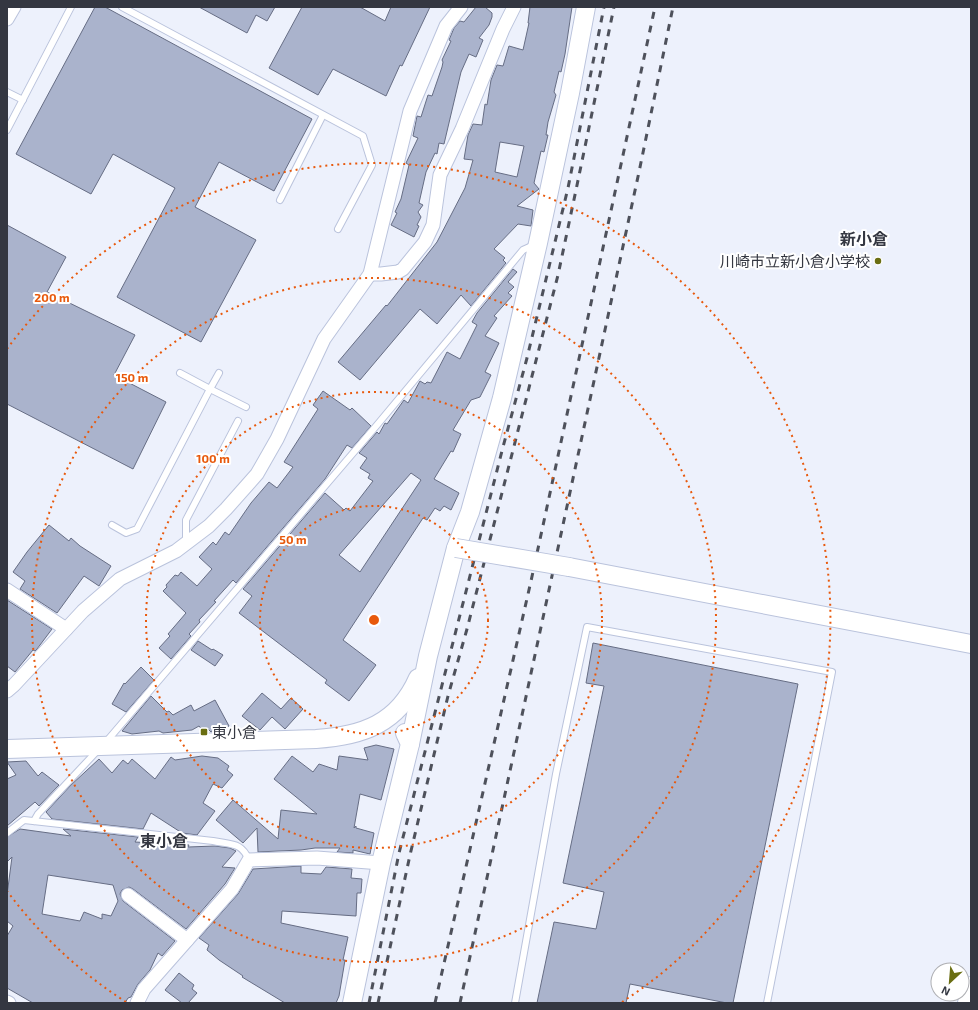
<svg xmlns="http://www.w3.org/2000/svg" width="978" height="1010" font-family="'Exo 2','Noto Sans JP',sans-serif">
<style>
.building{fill:#aab3cc;stroke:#666d84;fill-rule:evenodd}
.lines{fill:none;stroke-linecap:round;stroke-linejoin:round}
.lane-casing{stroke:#bac3dc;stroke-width:8}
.street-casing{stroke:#bac3dc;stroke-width:15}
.secondary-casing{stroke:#bac3dc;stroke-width:20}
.lane{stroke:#fff;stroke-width:6}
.street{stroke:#fff;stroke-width:13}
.secondary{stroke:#fff;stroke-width:18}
.rail{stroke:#4e515b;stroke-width:3;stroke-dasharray:7 7;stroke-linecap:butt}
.secondary-bridge-casing{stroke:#bac3dc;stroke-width:20;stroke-linecap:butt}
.secondary-bridge{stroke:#fff;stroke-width:18}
.ring{fill:none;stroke:#e8590c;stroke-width:2;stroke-dasharray:2 4}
.poi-dot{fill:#6a6e12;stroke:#fff;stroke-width:1.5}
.labels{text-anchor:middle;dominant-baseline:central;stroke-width:4;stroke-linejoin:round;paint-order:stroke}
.poi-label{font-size:15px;fill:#343741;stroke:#fff;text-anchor:end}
.neighbourhood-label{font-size:16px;font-weight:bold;fill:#343741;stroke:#fff}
.centre{fill:#e8590c;stroke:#fff;stroke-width:2}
.ring-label{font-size:12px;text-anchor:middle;font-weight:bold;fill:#e8590c;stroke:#fff;stroke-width:4;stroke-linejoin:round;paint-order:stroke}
</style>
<rect width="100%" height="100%" fill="#edf1fc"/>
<!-- building -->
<g class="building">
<path d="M95 7H105L312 119 274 191 219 162 195 207 256 240 201 342 117 297 175 188 113 154 91 194 16 154Z"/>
<path d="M199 7H275L267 21 256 15 247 33Z"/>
<path d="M302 7H360L385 21 391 7H430L402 66 400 65 386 96 333 69 318 95 269 68Z"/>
<path d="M476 7H485L492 13V17L489 25 479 38 483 40 476 57 469 54 461 72 444 144 439 143 437 154 435 153 426 172 419 203 423 205 418 212 421 217 417 225 419 226 414 237 391 225 397 213 395 212 401 199 409 165 406 163 418 138 413 136 417 116 421 117 428 95 432 96 442 67 443 62 442 60 451 41 449 40 454 28 460 21 464 22Z"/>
<path d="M530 7H572L565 54 561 72 559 71 554 92 556 95 548 122 546 135H548L544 152 541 151 534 183 539 189 517 206 533 210 531 226 518 224 494 249 505 258 503 260 506 263 471 306 461 295 437 324 420 309 360 380 338 362 386 305 387 306 437 242 465 188 473 160 464 159 468 135 473 124 482 125 485 104 487 105 491 80 497 65 503 66 509 46 523 50 529 23H528ZM500 142 524 146 517 177 495 172Z"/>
<path d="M7 225 66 257 47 292 135 335 114 375 166 402 133 469 7 404Z"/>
<path d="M513 269 517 272 508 282 514 287 508 293 512 296 494 316 497 318 485 336 499 343 485 372 491 375 480 397 471 400 453 430 461 434 453 452 451 451 434 479 459 493 451 510 444 506 440 511 435 508 427 520 423 518 343 640 376 665 349 701 325 683 327 680 239 613 252 596 243 589 325 493 344 510 346 508 350 511 373 481 368 478 370 474 360 468 367 458 359 453 377 432 379 434 385 423 387 424 404 400 408 403 420 381 425 384 427 382 431 383 447 352 460 359 477 325 472 322 477 313ZM411 473 421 480 360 572 339 555Z"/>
<path d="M323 391 350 410 352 408 371 426 352 448 347 445 325 479 236 583 233 580 214 601 216 602 199 620 200 622 189 634 191 636 171 659 159 648 170 636 168 634 186 613 163 591 167 587 166 585 175 575 178 576 181 572 197 586 212 569 199 557 213 542 216 545 225 532 229 535 251 503 269 482 277 488 293 467 284 462 318 409 313 405Z"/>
<path d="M49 525 69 541 71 538 80 546 111 566 99 586 84 576 57 613 20 589 25 581 13 572 27 552Z"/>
<path d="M7 600 52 629 37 649 35 651 33 650 15 672 7 666Z"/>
<path d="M198 641 212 650 213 649 223 655 215 666 191 650Z"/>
<path d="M593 643 798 684 733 1003H727L630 984 626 1003H537L554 922 596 929 604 892 563 883 604 686 586 683Z"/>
<path d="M141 667 154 680 126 712 112 704 124 683 125 684Z"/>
<path d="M262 693 281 709 291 698 303 709 285 729 272 717 260 730 242 716Z"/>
<path d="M151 696 167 712 169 711 173 715 191 705 194 711 215 700 229 726 218 731 216 729 211 732 208 729 204 732 199 726 192 730 163 733 159 731 132 734 122 731Z"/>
<path d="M376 745 394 749 381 800 360 794 354 828 356 826V828L374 833 370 854 353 850V853L337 852 340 848H315L301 850 258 852 257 828 243 843 216 820 233 800 278 839 281 810 317 814 274 779 292 756 313 772 319 764 337 770 339 756 368 760 364 748Z"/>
<path d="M202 756 218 758 229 766 227 770 233 775 222 788 213 784 203 803 215 811 197 835 182 833 151 813 143 829 52 819 46 812 71 785 99 759 112 773 123 760 128 764 132 759 155 779 171 757 175 760Z"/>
<path d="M26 761 38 776 42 772 59 785 39 806 35 802 7 826V779L16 775 7 762Z"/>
<path d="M20 829 71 836 63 829 138 837 135 842 189 845 188 847 215 846 230 848 236 851 222 867 235 868 225 884 186 929 133 889 129 887 122 890 120 894 123 901 175 941 162 956 158 953 150 970 138 984 131 997 128 998 125 1003H33L7 988V936L13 926 7 921V895L12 857 7 862V837ZM48 875 113 885 118 901 111 916 102 914V919L84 912 80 921 42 914Z"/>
<path d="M301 866V873L321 874 326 867 352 869 351 878 362 879 361 893H357L356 916 282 911 281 923 348 937 343 960H345L339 996 336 1003H285L242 977 243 976 219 960 207 950 209 945 199 938 238 894 253 869Z"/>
<path d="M179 973 194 985 192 989 197 993 188 1003H182L165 990Z"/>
</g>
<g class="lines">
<defs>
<g id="lane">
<path d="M122 7 363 136 372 165 338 229"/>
<path d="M7 92 23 100"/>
<path d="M7 130 71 7"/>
<path d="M280 200 323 115"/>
<path d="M219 373 210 389 246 407"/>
<path d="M112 525 126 533 137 529 210 389 180 373"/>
<path d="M186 543V520L238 421"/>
<path d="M106 742 377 425 523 250 534 245"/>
<path d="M34 821 38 814 98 750"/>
<path d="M7 833 24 820 213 841C232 845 241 842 249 860"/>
<path d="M515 1003 556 774 587 627 832 672 767 1003"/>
</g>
<g id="street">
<path d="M7 19 14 7"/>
<path d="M370 274H381L398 272 403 269 425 242 433 225 440 175 462 129 503 29 514 7"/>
<path d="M7 590 66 629"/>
<path d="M7 691 14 685 83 611 120 579 176 551 209 526 226 509 257 474 277 439 324 339 370 274 410 111 446 26 461 7"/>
<path d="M128 895 187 940"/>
<path d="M7 1002 9 1003"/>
<path d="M137 1003 144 989 232 889 249 860 317 858 381 863"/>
</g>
<g id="secondary">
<path d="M569 567 971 644"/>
<path d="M410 744 428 656 456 548 470 512 502 398 538 243 570 93 586 7"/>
<path d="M7 749 316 739C362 736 398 724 418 678"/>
<path d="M352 1003 381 863 410 744 405 733"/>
<path d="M967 1003 971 986"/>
</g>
</defs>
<!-- lane casing -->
<use href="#lane" class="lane-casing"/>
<!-- street casing -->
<use href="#street" class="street-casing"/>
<!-- secondary casing -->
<use href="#secondary" class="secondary-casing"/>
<!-- lane -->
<use href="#lane" class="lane"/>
<!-- street -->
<use href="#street" class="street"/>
<!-- secondary -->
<use href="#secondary" class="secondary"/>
<!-- rail -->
<g class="rail">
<path d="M369 1003 399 853 503 447 527 358 568 188 604 7"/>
<path d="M378 1003 410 855 448 696 467 629 558 275 576 190 614 7"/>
<path d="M435 1003 531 581 655 7"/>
<path d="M460 1003 639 172 673 7"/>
</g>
<defs>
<path id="secondary-bridge" d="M456 548 569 567"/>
</defs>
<!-- secondary-bridge casing -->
<use href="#secondary-bridge" class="secondary-bridge-casing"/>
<!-- secondary-bridge -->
<use href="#secondary-bridge" class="secondary-bridge"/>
</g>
<!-- distance rings -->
<g class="ring">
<circle cx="374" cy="620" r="114"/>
<circle cx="374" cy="620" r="228"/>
<circle cx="374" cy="620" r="342"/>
<path d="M126 1002A456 456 0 0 1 7 891M7 349A456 456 0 1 1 622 1002"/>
</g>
<!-- markers -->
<g class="poi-dot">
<circle cx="878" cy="261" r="4"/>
<rect x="200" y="728" width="8" height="8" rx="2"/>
</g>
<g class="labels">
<!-- poi labels -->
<g class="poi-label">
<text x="870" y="261">川崎市立新小倉小学校</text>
<text x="212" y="732" text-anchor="start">東小倉</text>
</g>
<!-- neighbourhood labels -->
<g class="neighbourhood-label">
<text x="864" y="238">新小倉</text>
<text x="164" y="840">東小倉</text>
</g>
</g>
<circle cx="374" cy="620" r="6" class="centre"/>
<g class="ring-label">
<text x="52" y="302">200 m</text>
<text x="132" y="382">150 m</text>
<text x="213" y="463">100 m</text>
<text x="293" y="544">50 m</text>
</g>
<!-- border -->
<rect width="978" height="1010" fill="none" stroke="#343741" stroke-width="16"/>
<!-- north arrow -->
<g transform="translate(950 982) rotate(206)"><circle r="19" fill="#ffffff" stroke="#aeafb3"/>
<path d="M0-3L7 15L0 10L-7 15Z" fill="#6a6e12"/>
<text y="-6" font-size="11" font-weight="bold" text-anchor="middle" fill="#343741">N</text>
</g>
</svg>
